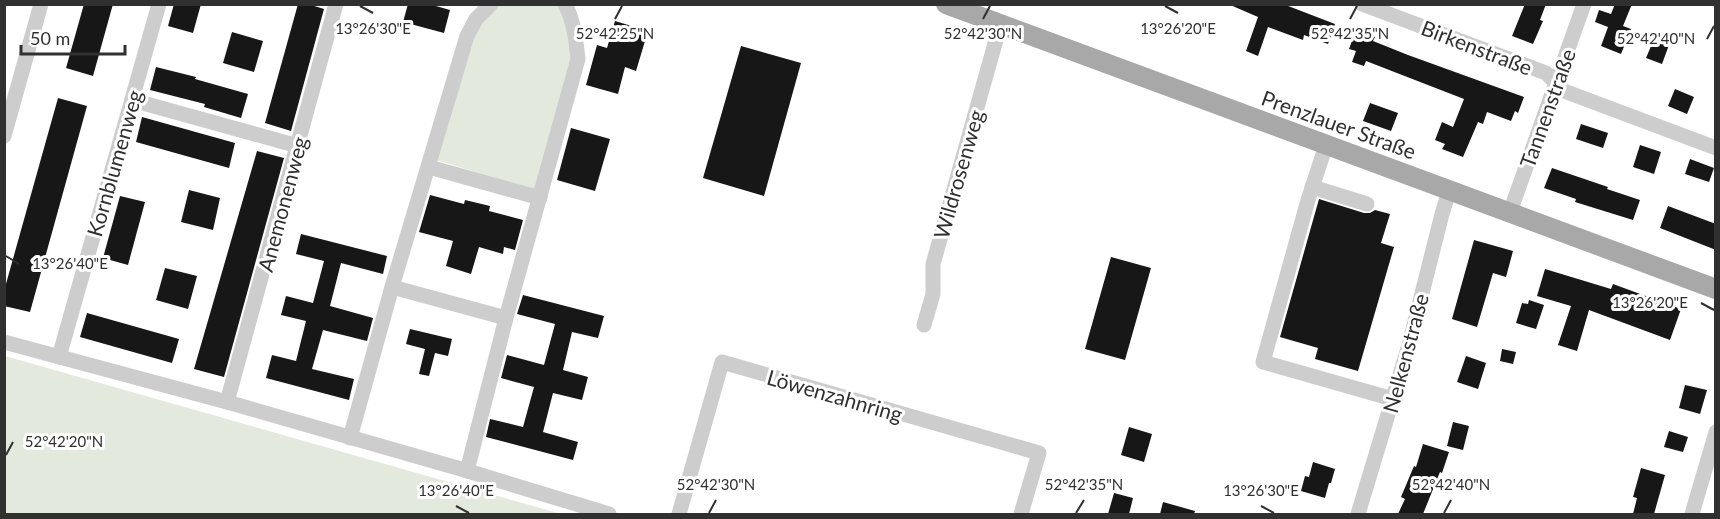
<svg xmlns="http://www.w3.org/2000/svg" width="1720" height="519" font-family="Lato,sans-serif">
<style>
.green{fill:#e3e9dd}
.building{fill:#171717}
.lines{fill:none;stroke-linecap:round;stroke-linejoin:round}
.minor{stroke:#cdcdcd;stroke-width:15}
.major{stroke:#a8a8a8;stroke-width:20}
.ticks{fill:none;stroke:#303030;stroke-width:2}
.labels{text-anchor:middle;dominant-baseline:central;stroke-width:6;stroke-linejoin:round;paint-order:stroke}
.street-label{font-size:21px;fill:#303030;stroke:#fff}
.ticks-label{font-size:15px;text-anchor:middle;fill:#303030;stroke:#fff;stroke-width:6;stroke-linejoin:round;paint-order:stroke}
</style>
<rect width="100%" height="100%" fill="#fff"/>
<!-- green -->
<g class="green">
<path d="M497 5H561L573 59 536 190 436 160 477 29Z"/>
<path d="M5 356 561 514H5Z"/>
</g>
<!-- building -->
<g class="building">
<path d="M84 4H113L93 76 66 68Z"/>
<path d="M174 4H201L193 33 168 26Z"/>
<path d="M298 4H308L324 9 291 131 265 123Z"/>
<path d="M408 4H429L450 10 444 33 403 22Z"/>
<path d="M1228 4H1283L1335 24 1328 44 1304 35 1303 40 1268 27 1258 56 1246 51 1258 17Z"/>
<path d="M1525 4H1546L1540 20 1543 21 1533 44 1512 36Z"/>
<path d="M1615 4H1632L1623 26 1631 29 1621 54 1601 46 1608 27 1595 22 1599 10 1611 14Z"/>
<path d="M615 21 648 31 636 71 625 67 618 94 586 85 597 45 607 48Z"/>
<path d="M1356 30 1375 37 1373 41 1408 55 1524 97 1518 113 1515 111 1511 121 1487 112 1483 124 1478 122 1463 157 1442 149 1445 144 1435 140 1442 122 1453 127 1464 99 1366 61 1364 66 1352 62 1356 51 1349 49Z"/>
<path d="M232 32 263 41 254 72 223 63Z"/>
<path d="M1654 39 1669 45 1662 64 1646 58Z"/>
<path d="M741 46 801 63 764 196 703 178Z"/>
<path d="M156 67 196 77 195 79 248 94 241 118 204 107 205 104 150 90Z"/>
<path d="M1675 89 1694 97 1687 114 1668 106Z"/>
<path d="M58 98 87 106 30 312 4 306V291Z"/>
<path d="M1370 103 1398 113 1391 131 1363 121Z"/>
<path d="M142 117 235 143 229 168 136 142Z"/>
<path d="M1581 124 1608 133 1603 148 1576 139Z"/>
<path d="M571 128 610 139 595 191 557 180Z"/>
<path d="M1640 145 1661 152 1654 174 1633 167Z"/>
<path d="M257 151 284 158 224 377 194 369Z"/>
<path d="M1690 159 1714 168 1709 182 1685 174Z"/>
<path d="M1552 168 1608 187 1607 189 1640 200 1633 220 1575 202 1576 199 1544 188Z"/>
<path d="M189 190 220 198 213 230 181 222Z"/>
<path d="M430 195 464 204 465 200 490 206 489 211 523 220 515 250 504 247 503 254 479 247 471 274 446 266 453 241 419 232Z"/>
<path d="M120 196 145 202 128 265 103 258Z"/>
<path d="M1319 199 1364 213H1370L1375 210 1390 214 1381 243 1394 247 1358 371 1315 359 1318 348 1280 337Z"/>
<path d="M1668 206 1716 224V250L1660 228Z"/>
<path d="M301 234 387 256 383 274 341 263 330 306 373 318 367 341 323 330 312 369 354 379 349 400 266 378 272 355 296 361 306 321 281 315 286 296 313 303 324 261 296 254Z"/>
<path d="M1474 240 1513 251 1506 277 1493 273 1477 327 1452 319Z"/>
<path d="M1111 257 1151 268 1125 360 1085 349Z"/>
<path d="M165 268 197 276 188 309 156 300Z"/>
<path d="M1545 269 1611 289 1613 284 1681 309 1670 340 1589 310 1577 351 1558 345 1571 306 1537 296Z"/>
<path d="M523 295 604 316 598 338 572 332 563 370 588 377 582 400 553 393 543 432 578 442 573 460 486 437 490 419 523 427 534 387 501 378 507 355 544 365 555 324 517 314Z"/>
<path d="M1529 300 1544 305 1536 329 1516 323 1522 303 1528 304Z"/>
<path d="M87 313 179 339 172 363 80 337Z"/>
<path d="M410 329 452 339 448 356 435 353 429 376 419 374 425 349 406 344Z"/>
<path d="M1502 349 1516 352 1513 364 1500 361Z"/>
<path d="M1466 356 1486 363 1478 389 1457 382Z"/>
<path d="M1685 385 1707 390 1700 414 1679 408Z"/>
<path d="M1453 422 1469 426 1463 450 1447 446Z"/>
<path d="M1129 427 1152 434 1144 462 1121 455Z"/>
<path d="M1669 431 1688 437 1683 452 1664 447Z"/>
<path d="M1423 444 1449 452 1442 473 1440 472 1423 514H1398L1405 499 1401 497 1414 466 1416 467Z"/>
<path d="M1313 462 1335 469 1331 483H1329L1325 498 1301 491 1305 476 1309 477Z"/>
<path d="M1641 468 1665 475 1654 514H1633L1637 498 1633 497Z"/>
<path d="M1114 493 1133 498 1129 514H1108Z"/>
<path d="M1163 502 1195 511 1194 514H1160Z"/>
</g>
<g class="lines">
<!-- minor -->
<g class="minor">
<path d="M1362 4 1546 73 1564 91 1716 148"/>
<path d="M132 100 298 146"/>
<path d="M4 136 41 4"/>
<path d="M1326 145 1308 200 1263 362 1393 399"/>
<path d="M429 167 540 198"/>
<path d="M1312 187 1367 204"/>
<path d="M1510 212 1584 4"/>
<path d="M392 287 506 318"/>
<path d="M924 325 933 294V264L996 40 1002 25"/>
<path d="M4 342 227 402 461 469 609 514"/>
<path d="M59 357 159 4"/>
<path d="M227 402 336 4"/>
<path d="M350 438 392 287 467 36 476 19 491 4"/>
<path d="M467 471 506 318 578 59C576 41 574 21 565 4"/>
<path d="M679 514 722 362 1039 453 1021 514"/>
<path d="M1358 514 1409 345 1442 214 1449 191"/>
<path d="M1692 514 1716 432"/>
</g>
<!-- major -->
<path class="major" d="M946 4 1716 289"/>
</g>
<!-- ticks -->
<path class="ticks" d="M360 6 373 13M1165 6 1178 13M615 19 622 6M983 19 990 6M1350 19 1357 6M1707 39 1714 26M6 256 19 264M1701 303 1714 310M6 455 13 442M456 506 469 513M1261 506 1274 513M709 513 716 500M1076 513 1084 500M1444 513 1451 500"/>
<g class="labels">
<!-- street labels -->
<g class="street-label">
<text transform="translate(1477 47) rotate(21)">Birkenstraße</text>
<text transform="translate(1547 108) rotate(-70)">Tannenstraße</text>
<text transform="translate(1339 124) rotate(20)">Prenzlauer Straße</text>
<text transform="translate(114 163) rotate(-74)">Kornblumenweg</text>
<text transform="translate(958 174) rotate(-74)">Wildrosenweg</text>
<text transform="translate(282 204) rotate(-75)">Anemonenweg</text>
<text transform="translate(1405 353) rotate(-75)">Nelkenstraße</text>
<text transform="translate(835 395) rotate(16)">Löwenzahnring</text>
</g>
</g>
<g class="ticks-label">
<text x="373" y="34">13°26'30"E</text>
<text x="1178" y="34">13°26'20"E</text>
<text x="615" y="39">52°42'25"N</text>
<text x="983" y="39">52°42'30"N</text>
<text x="1350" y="39">52°42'35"N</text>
<text x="1656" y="44">52°42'40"N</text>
<text x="70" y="269">13°26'40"E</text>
<text x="1650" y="308">13°26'20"E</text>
<text x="64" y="447">52°42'20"N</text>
<text x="716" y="490">52°42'30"N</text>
<text x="1084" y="490">52°42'35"N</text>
<text x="1451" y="490">52°42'40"N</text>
<text x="456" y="496">13°26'40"E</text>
<text x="1261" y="496">13°26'30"E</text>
</g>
<!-- border -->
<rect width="1720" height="519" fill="none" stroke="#303030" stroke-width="12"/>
<!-- scale -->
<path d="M21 45v9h104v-9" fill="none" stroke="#303030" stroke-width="3"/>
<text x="30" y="45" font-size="18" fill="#303030" stroke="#ffffff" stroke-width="4.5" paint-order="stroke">50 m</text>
</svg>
